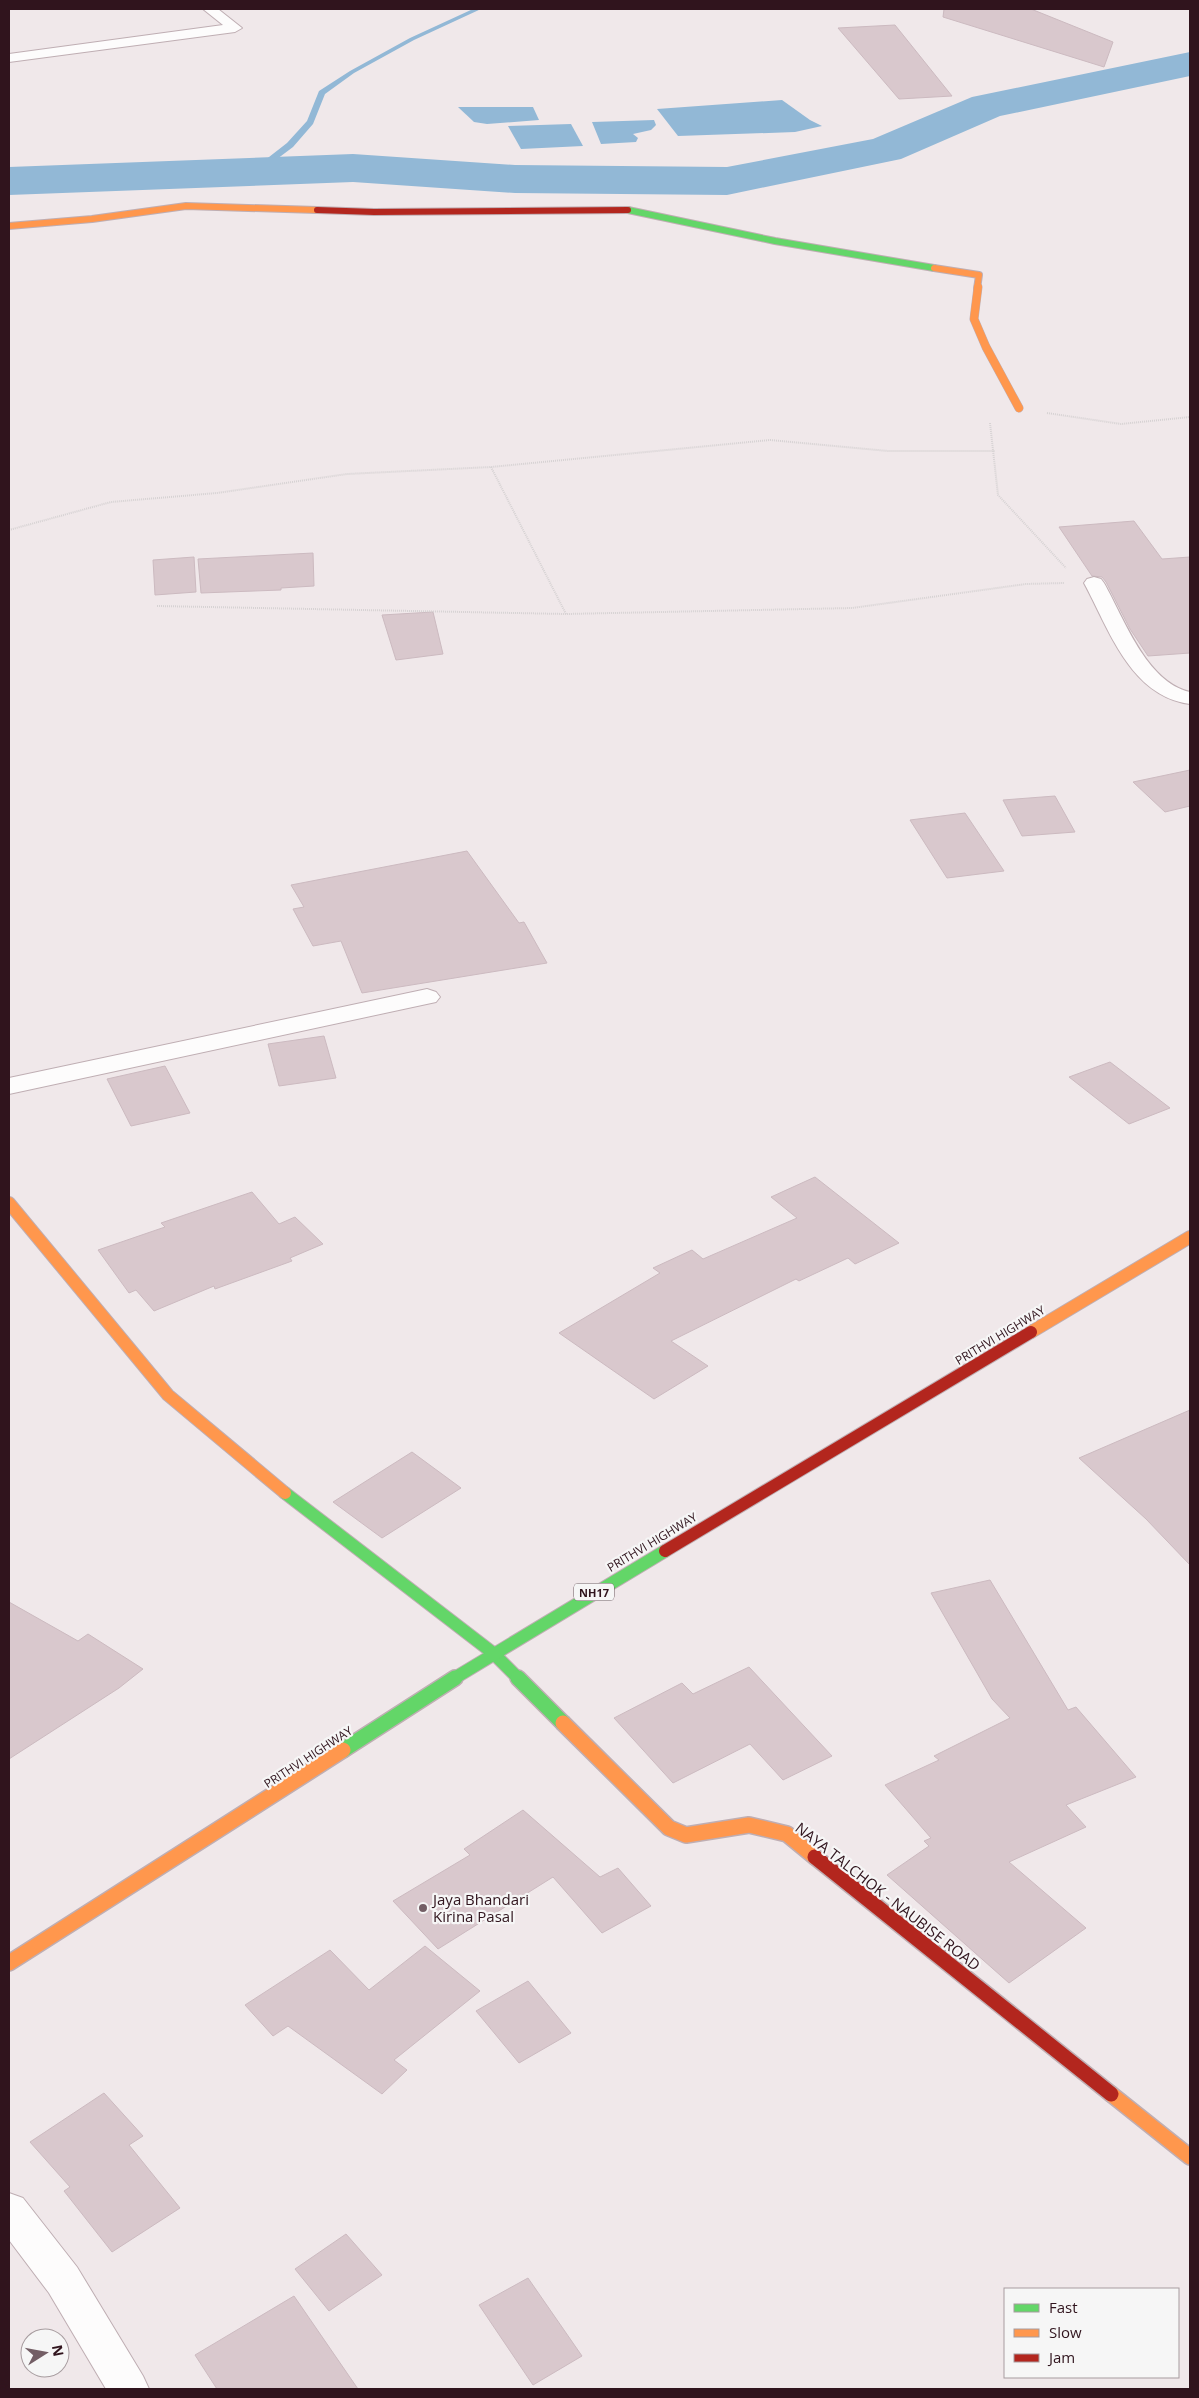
<svg xmlns="http://www.w3.org/2000/svg" width="1199" height="2398" font-family="'Open Sans',sans-serif">
<style>
.water{fill:#92b8d6}
.lines{fill:none;stroke-linecap:round;stroke-linejoin:round}
.stream{fill:#92b8d6;fill-rule:evenodd}
.river{fill:#92b8d6;fill-rule:evenodd}
.building{fill:#d9c8cd;stroke:#ccbac0}
.street-casing{stroke:#bfaeb3;stroke-width:2}
.fast-far2-casing{stroke:#bfaeb3;stroke-width:8}
.fast-far1-casing{stroke:#bfaeb3;stroke-width:14}
.fast-casing{stroke:#bfaeb3;stroke-width:18}
.slow-far3-casing{stroke:#bfaeb3;stroke-width:8}
.slow-far2-casing{stroke:#bfaeb3;stroke-width:9}
.slow-far1-casing{stroke:#bfaeb3;stroke-width:14}
.slow-casing{stroke:#bfaeb3;stroke-width:18}
.jam-far2-casing{stroke:#bfaeb3;stroke-width:8}
.jam-far1-casing{stroke:#bfaeb3;stroke-width:14}
.jam-casing{stroke:#bfaeb3;stroke-width:18}
.path{stroke:#d6d2d3;stroke-width:2;stroke-dasharray:1 1;stroke-linecap:butt}
.street{fill:#fdfcfc;fill-rule:evenodd}
.fast-far2{stroke:#63d668;stroke-width:6}
.fast-far1{stroke:#63d668;stroke-width:12}
.fast{stroke:#63d668;stroke-width:15}
.slow-far3{stroke:#ff974d;stroke-width:6}
.slow-far2{stroke:#ff974d;stroke-width:8}
.slow-far1{stroke:#ff974d;stroke-width:12}
.slow{stroke:#ff974d;stroke-width:15}
.jam-far2{stroke:#b3261e;stroke-width:6}
.jam-far1{stroke:#b3261e;stroke-width:12}
.jam{stroke:#b3261e;stroke-width:15}
.poi-dot{fill:#735e65;stroke:#f6f6f6;stroke-width:2}
.labels{text-anchor:middle;dominant-baseline:central;stroke-width:4.5;stroke-linejoin:round;paint-order:stroke}
.shield{fill:#f6f6f6;stroke:#6b585e;stroke-width:1}
.shield-label{font-size:11px;font-weight:bold;fill:#30141d}
.street-label{font-size:12px;fill:#30141d;stroke:#f6f6f6}
.near-street-label{font-size:15px;fill:#30141d;stroke:#f6f6f6}
.near-poi-label{font-size:15px;fill:#30141d;stroke:#f6f6f6;text-anchor:start}
</style>
<rect width="100%" height="100%" fill="#f0e8ea"/>
<!-- water -->
<g class="water">
<path d="M782 100 810 120 822 126 795 132 678 136 657 109Z"/>
<path d="M458 107H533L539 120 487 124 474 122Z"/>
<path d="M654 120 656 125 651 130 633 134 638 138 636 142 601 144 592 122Z"/>
<path d="M571 124 583 146 521 149 508 126Z"/>
</g>
<g class="lines">
<!-- stream -->
<path class="stream" d="M473 9H481L414 40 354 73 325 94 313 124 293 147 265 168 194 177 190 175 260 164 287 143 307 121 319 91 350 71 410 38Z"/>
<!-- river -->
<path class="river" d="M1190 52V76L1000 116 901 159 727 195 515 193 353 182 9 195V167L353 154 515 165 727 167 873 139 972 97Z"/>
</g>
<!-- building -->
<g class="building">
<path d="M944 9H1031L1113 42 1104 67 943 17Z"/>
<path d="M895 25 952 96 899 99 838 28Z"/>
<path d="M1134 521 1162 559 1190 557V653L1148 656 1130 629 1106 582 1102 577 1092 576 1059 527Z"/>
<path d="M313 553 314 586 281 588V590L201 593 198 559Z"/>
<path d="M194 557 196 592 155 595 153 560Z"/>
<path d="M433 612 443 654 396 660 382 615Z"/>
<path d="M1190 770V806L1165 812 1133 782Z"/>
<path d="M1055 796 1075 832 1022 836 1003 800Z"/>
<path d="M965 813 1004 871 947 878 910 820Z"/>
<path d="M467 851 519 923 524 922 547 963 362 993 341 941 313 946 293 909 304 907 291 885Z"/>
<path d="M324 1036 336 1078 279 1086 268 1044Z"/>
<path d="M1110 1062 1170 1108 1129 1124 1069 1077Z"/>
<path d="M165 1066 190 1113 131 1126 107 1079Z"/>
<path d="M815 1177 899 1243 855 1264 848 1258 799 1281 796 1279 671 1341 708 1366 654 1399 559 1333 660 1273 653 1268 692 1250 703 1259 797 1218 771 1197Z"/>
<path d="M252 1192 279 1224 295 1217 323 1244 290 1258 292 1261 215 1289 214 1286 154 1311 136 1290 129 1293 98 1250 165 1227 161 1223Z"/>
<path d="M1190 1410V1565L1146 1519 1079 1458Z"/>
<path d="M412 1452 461 1488 382 1538 333 1502Z"/>
<path d="M990 1580 1068 1710 1076 1707 1136 1777 1066 1805 1086 1827 1009 1862 1086 1928 1009 1983 887 1875 929 1846 924 1841 931 1838 885 1785 939 1760 934 1756 1010 1718 992 1699 931 1593Z"/>
<path d="M9 1602 78 1641 88 1634 143 1669 119 1688 9 1759Z"/>
<path d="M749 1667 832 1756 783 1780 750 1744 673 1783 614 1718 682 1683 693 1694Z"/>
<path d="M523 1810 600 1877 618 1868 651 1906 602 1933 553 1877 438 1949 393 1901 470 1855 464 1849Z"/>
<path d="M425 1946 480 1991 394 2060 407 2070 382 2094 288 2026 273 2036 245 2005 330 1950 369 1990Z"/>
<path d="M528 1981 571 2033 519 2063 476 2011Z"/>
<path d="M104 2093 143 2136 129 2145 180 2208 112 2252 64 2191 70 2187 30 2142Z"/>
<path d="M346 2234 382 2275 329 2311 295 2269Z"/>
<path d="M528 2278 582 2356 533 2385 479 2305Z"/>
<path d="M294 2296 358 2389H217L195 2355Z"/>
</g>
<g class="lines">
<defs>
<g id="street">
<path d="M203 9H218L242 28 235 32 9 62V54L223 25Z"/>
<path d="M1094 577 1101 579 1104 583C1124 618 1146 682 1190 692V704C1130 696 1109 629 1084 583L1087 579Z"/>
<path d="M427 989 436 992 440 997 436 1002 9 1094V1078Z"/>
<path d="M9 2193 23 2198 77 2267 143 2376 149 2389H106L49 2293 9 2240Z"/>
</g>
<path id="fast-far2" d="M628 210 775 241 934 268"/>
<g id="fast-far1">
<path d="M285 1493 493 1653 519 1679"/>
<path d="M453 1679 665 1551"/>
</g>
<g id="fast">
<path d="M518 1678 563 1723"/>
<path d="M343 1750 455 1678"/>
</g>
<g id="slow-far3">
<path d="M9 226 92 219 186 206 317 210"/>
<path d="M934 268 979 275 977 289"/>
</g>
<path id="slow-far2" d="M978 287 974 319 986 347 1019 408"/>
<g id="slow-far1">
<path d="M9 1203 168 1395 285 1493"/>
<path d="M1031 1332 1190 1237"/>
</g>
<g id="slow">
<path d="M563 1723 669 1828 686 1835 749 1825 787 1834 815 1857"/>
<path d="M9 1963 343 1750"/>
<path d="M1111 2094 1190 2157"/>
</g>
<path id="jam-far2" d="M317 210 374 212 628 210"/>
<path id="jam-far1" d="M665 1551 1031 1332"/>
<path id="jam" d="M815 1857 1111 2094"/>
</defs>
<!-- street casing -->
<use href="#street" class="street-casing"/>
<!-- fast-far2 casing -->
<use href="#fast-far2" class="fast-far2-casing"/>
<!-- fast-far1 casing -->
<use href="#fast-far1" class="fast-far1-casing"/>
<!-- fast casing -->
<use href="#fast" class="fast-casing"/>
<!-- slow-far3 casing -->
<use href="#slow-far3" class="slow-far3-casing"/>
<!-- slow-far2 casing -->
<use href="#slow-far2" class="slow-far2-casing"/>
<!-- slow-far1 casing -->
<use href="#slow-far1" class="slow-far1-casing"/>
<!-- slow casing -->
<use href="#slow" class="slow-casing"/>
<!-- jam-far2 casing -->
<use href="#jam-far2" class="jam-far2-casing"/>
<!-- jam-far1 casing -->
<use href="#jam-far1" class="jam-far1-casing"/>
<!-- jam casing -->
<use href="#jam" class="jam-casing"/>
<!-- path -->
<g class="path">
<path d="M1047 413 1121 424 1190 417"/>
<path d="M990 423 998 495 1066 568"/>
<path d="M491 467 566 614"/>
<path d="M9 530 111 502 217 493 347 474 491 467 770 440 888 451H995"/>
<path d="M157 606 566 614 852 608 1026 584 1064 583"/>
</g>
<!-- street -->
<use href="#street" class="street"/>
<!-- fast-far2 -->
<use href="#fast-far2" class="fast-far2"/>
<!-- fast-far1 -->
<use href="#fast-far1" class="fast-far1"/>
<!-- fast -->
<use href="#fast" class="fast"/>
<!-- slow-far3 -->
<use href="#slow-far3" class="slow-far3"/>
<!-- slow-far2 -->
<use href="#slow-far2" class="slow-far2"/>
<!-- slow-far1 -->
<use href="#slow-far1" class="slow-far1"/>
<!-- slow -->
<use href="#slow" class="slow"/>
<!-- jam-far2 -->
<use href="#jam-far2" class="jam-far2"/>
<!-- jam-far1 -->
<use href="#jam-far1" class="jam-far1"/>
<!-- jam -->
<use href="#jam" class="jam"/>
</g>
<!-- markers -->
<circle class="poi-dot" cx="423" cy="1908" r="5"/>
<g class="labels">
<!-- shield labels -->
<rect class="shield" x="574" y="1583.5" width="40" height="17" rx="4"/>
<g class="shield-label">
<text x="594" y="1592">NH17</text>
</g>
<!-- street labels -->
<g class="street-label">
<text transform="translate(1000 1335) rotate(-31)">PRITHVI HIGHWAY</text>
<text transform="translate(652 1542) rotate(-31)">PRITHVI HIGHWAY</text>
<text transform="translate(308 1757) rotate(-33)">PRITHVI HIGHWAY</text>
</g>
<!-- near-street labels -->
<g class="near-street-label">
<text transform="translate(888 1896) rotate(38)">NAYA TALCHOK - NAUBISE ROAD</text>
</g>
<!-- near-poi labels -->
<g class="near-poi-label">
<text x="433" y="1899">Jaya Bhandari<tspan x="433" dy="17">Kirina Pasal</tspan></text>
</g>
</g>
<!-- border -->
<rect width="1199" height="2398" fill="none" stroke="#30141d" stroke-width="20"/>
<!-- legend -->
<rect x="1004" y="2288" width="175" height="90" fill="#f6f6f6" stroke="#a79c9f"/>
<rect x="1014" y="2304" width="25" height="8" fill="#63d668" stroke="#a79c9f"/>
<text x="1049" y="2313" font-size="15" fill="#30141d">Fast</text>
<rect x="1014" y="2329" width="25" height="8" fill="#ff974d" stroke="#a79c9f"/>
<text x="1049" y="2338" font-size="15" fill="#30141d">Slow</text>
<rect x="1014" y="2354" width="25" height="8" fill="#b3261e" stroke="#a79c9f"/>
<text x="1049" y="2363" font-size="15" fill="#30141d">Jam</text>
<!-- north arrow -->
<g transform="translate(45 2353) rotate(79)"><circle r="24" fill="#f6f6f6" stroke="#a79c9f"/>
<path d="M0-4L9 19L0 12L-9 19Z" fill="#735e65"/>
<text y="-8" font-size="14" font-weight="bold" text-anchor="middle" fill="#30141d">N</text>
</g>
</svg>
